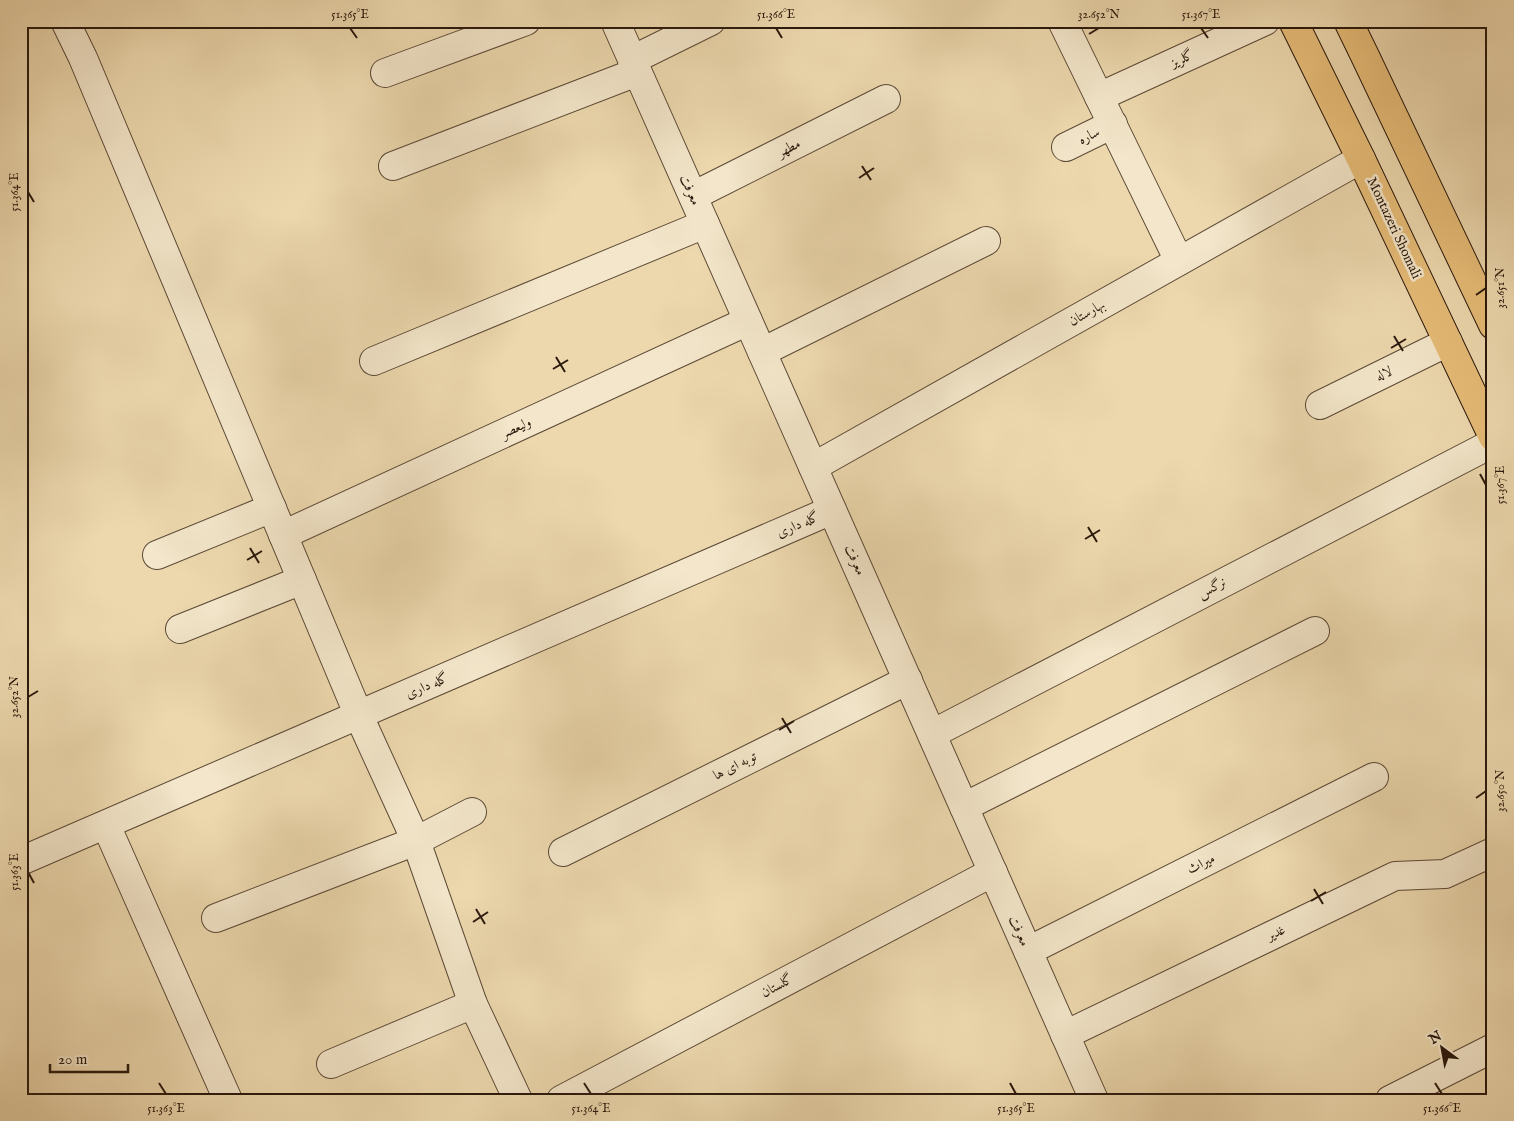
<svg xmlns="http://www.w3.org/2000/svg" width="1514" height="1121" font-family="'IM FELL English',Amiri,serif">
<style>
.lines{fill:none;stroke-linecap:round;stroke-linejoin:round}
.minor-casing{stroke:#5b4935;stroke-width:30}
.major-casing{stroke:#2a190d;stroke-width:30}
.minor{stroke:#f3e6ca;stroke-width:28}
.major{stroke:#e6bc77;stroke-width:28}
.ticks{fill:none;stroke:#2a190d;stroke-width:2}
.labels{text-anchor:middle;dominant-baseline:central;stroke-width:5;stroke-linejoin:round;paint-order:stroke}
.street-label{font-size:14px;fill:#2a190d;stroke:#f3e6ca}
.neatline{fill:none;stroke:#2a190d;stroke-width:2}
.ticks-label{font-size:12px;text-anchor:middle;fill:#2a190d}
</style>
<rect width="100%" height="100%" fill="#edd8ae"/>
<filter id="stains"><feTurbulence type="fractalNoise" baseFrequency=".004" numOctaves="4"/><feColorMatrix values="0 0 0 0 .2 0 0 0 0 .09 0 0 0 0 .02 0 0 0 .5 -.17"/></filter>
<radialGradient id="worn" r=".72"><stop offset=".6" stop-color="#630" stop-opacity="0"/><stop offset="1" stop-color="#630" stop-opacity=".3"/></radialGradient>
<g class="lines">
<defs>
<g id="minor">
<path d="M65 21 83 58 359 716 416 841 473 1004 518 1100"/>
<path d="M615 21 1094 1100"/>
<path d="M1062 21 1179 261"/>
<path d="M632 60 711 21"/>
<path d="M385 73 526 21"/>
<path d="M1099 97 1265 21"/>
<path d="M1066 147 1113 124"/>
<path d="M393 166 637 72"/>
<path d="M693 196 886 99"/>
<path d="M762 352 986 241"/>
<path d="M374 361 705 224"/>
<path d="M1320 405 1448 342"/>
<path d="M813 467 1361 159"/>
<path d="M283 535 748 321"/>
<path d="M157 555 272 508"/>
<path d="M180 629 302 580"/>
<path d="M932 734 1493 443"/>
<path d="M964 807 1315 631"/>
<path d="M106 825 228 1100"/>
<path d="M563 852 908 680"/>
<path d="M21 861 832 510"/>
<path d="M216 918 416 841 472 812"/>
<path d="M1028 951 1374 777"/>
<path d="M1065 1035 1395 876 1445 874 1493 852"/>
<path d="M331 1064 473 1004"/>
<path d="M561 1100 993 872"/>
<path d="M1390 1100 1493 1048"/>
</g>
<g id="major">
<path d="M1293 21 1361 159 1493 437"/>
<path d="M1348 21 1365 56 1493 325"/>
</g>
</defs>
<!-- minor casing -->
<use href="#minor" class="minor-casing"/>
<!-- major casing -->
<use href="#major" class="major-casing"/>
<!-- minor -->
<use href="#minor" class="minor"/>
<!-- major -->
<use href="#major" class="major"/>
</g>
<!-- ticks -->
<path class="ticks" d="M350 28 357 38M776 28 782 38M1201 28 1208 38M1089 34 1099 28M862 166 871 180M859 178 874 168M28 192 34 202M1476 295 1486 288M1394 336 1403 351M1391 348 1406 339M556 357 565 372M553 369 568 360M1480 474 1486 485M1088 527 1097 542M1085 539 1100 530M250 548 259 563M247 560 262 551M28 697 38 691M782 718 791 733M779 730 794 721M1476 798 1486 791M28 872 34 883M1314 889 1323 904M1311 901 1326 892M476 909 485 924M473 922 488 912M159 1083 166 1094M584 1083 591 1094M1010 1083 1016 1094M1435 1083 1442 1094"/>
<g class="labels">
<!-- street labels -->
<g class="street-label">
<text transform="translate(1182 59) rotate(-24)">گلریز</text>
<text transform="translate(1089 136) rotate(-26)">ساره</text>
<text transform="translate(789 148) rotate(-27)">مطهر</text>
<text transform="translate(690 190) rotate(66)">معرفت</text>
<text transform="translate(1394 228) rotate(65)">Montazeri Shomali</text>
<text transform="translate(1087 313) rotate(-29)">بهارستان</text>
<text transform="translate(1384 374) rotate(-26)">لاله</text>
<text transform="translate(516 428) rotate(-25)">ولیعصر</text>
<text transform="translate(798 525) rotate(-23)">گله داری</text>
<text transform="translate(855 560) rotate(66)">معرفت</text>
<text transform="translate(1212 588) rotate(-27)">نرگس</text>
<text transform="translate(427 686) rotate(-23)">گله داری</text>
<text transform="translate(735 766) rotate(-27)">توبه ای ها</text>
<text transform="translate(1201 864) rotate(-27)">میراث</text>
<text transform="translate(1019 931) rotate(66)">معرفت</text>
<text transform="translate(1276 933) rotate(-26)">غدیر</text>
<text transform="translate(777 986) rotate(-28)">گلستان</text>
</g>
</g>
<!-- margin -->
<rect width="1514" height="1121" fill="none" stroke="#edd8ae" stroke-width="55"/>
<!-- north arrow -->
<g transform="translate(1442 1048) rotate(328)" stroke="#f3e6ca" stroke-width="4" paint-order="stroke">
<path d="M0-4L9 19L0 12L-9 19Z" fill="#2a190d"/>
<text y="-8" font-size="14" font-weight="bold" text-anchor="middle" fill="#2a190d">N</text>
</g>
<!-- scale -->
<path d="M50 1064v8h78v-8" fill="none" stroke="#2a190d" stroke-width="2.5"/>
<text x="58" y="1064" font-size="15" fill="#2a190d" stroke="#f3e6ca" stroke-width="4" paint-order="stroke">20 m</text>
<rect x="28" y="28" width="1458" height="1066" class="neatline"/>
<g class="ticks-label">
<text x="350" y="18">51.365°E</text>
<text x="776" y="18">51.366°E</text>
<text x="1099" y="18">32.652°N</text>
<text x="1201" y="18">51.367°E</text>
<text transform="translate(14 192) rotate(-90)" y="4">51.364°E</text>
<text transform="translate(1500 288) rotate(-90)" y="4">32.651°N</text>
<text transform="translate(1500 485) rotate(-90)" y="4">51.367°E</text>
<text transform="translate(14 697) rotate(-90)" y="4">32.652°N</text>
<text transform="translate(1500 791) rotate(-90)" y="4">32.650°N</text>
<text transform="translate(14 872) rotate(-90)" y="4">51.363°E</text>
<text x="166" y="1112">51.363°E</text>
<text x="591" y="1112">51.364°E</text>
<text x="1016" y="1112">51.365°E</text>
<text x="1442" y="1112">51.366°E</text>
</g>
<rect width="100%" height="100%" filter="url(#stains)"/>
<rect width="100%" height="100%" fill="url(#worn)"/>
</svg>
